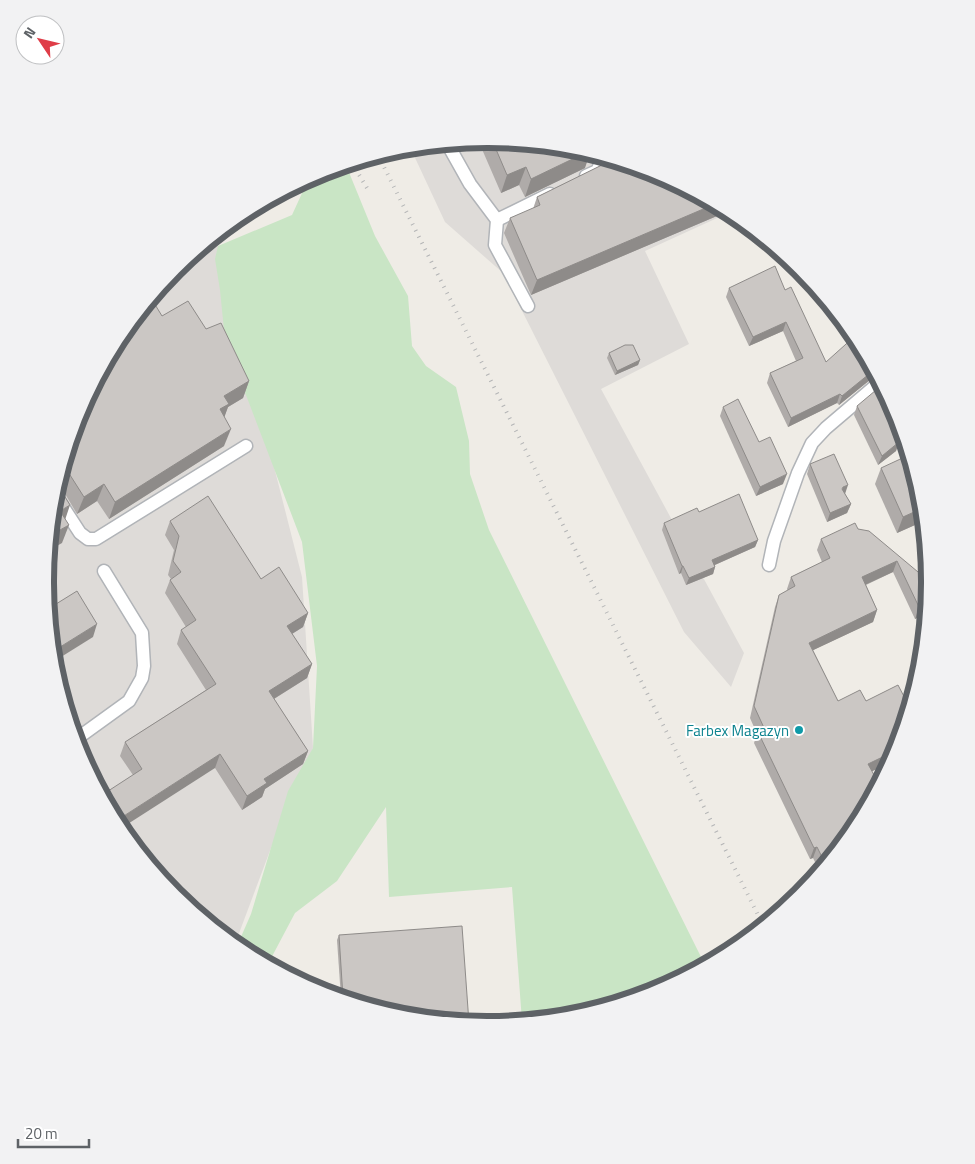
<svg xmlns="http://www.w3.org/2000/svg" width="975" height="1164" font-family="'Titillium Web',sans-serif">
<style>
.industrial{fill:#dedbd8}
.green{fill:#c9e5c5}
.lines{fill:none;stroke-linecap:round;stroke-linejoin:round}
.service-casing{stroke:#b1b4b8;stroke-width:15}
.service{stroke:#fff;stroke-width:12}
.rail{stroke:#b4b5b6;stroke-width:4;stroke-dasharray:1 6;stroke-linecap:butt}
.wall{fill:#afaba9}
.shaded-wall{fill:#8e8b89}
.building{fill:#cbc7c4;stroke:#8e8b89}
.culture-dot{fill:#0f9aa8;stroke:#fff;stroke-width:2}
.labels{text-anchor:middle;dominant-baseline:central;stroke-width:4;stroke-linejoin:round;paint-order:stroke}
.culture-label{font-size:15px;fill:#0d838f;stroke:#fff;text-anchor:end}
.rim{fill:none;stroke:#5e6266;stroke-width:6}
</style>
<rect width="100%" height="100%" fill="#efece6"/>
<!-- industrial -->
<g class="industrial">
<path d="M488 140 574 148 657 173 724 209 726 214 645 251 689 344 601 389 744 653 731 687 684 632 503 273 445 222 410 147Z"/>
<path d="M218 246 302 577 313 748 271 848 235 944 174 895 119 828 79 751 53 668 45 582 54 495 79 412 120 336 175 269 186 260Z"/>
</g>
<!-- green -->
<path class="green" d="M346 165 375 236 408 296 412 346 426 366 456 387 469 441 470 474 489 530 705 965 657 991 574 1016 522 1021 512 887 389 897 386 807 337 881 295 913 268 964 237 946 251 914 288 791 313 748 317 666 302 542 225 340 220 290 215 259 218 246 292 215 309 178 318 173Z"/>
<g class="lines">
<defs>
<g id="service">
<path d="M447 143 470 184 497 220 495 245 528 306"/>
<path d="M586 176 597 171 604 157"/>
<path d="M497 220 550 194"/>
<path d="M54 493 80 533 88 539H96L246 446"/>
<path d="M769 565 774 541 798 473 812 443 826 428 880 382"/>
<path d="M75 740 129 701 142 678 144 666 142 633 104 571"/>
</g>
</defs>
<!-- service casing -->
<use href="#service" class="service-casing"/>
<!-- service -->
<use href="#service" class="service"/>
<!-- rail -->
<g class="rail">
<path d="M378 155 763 925"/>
<path d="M352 163 367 188"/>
</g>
</g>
<!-- wall -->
<g class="wall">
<path d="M478 140H488L574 148 585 168 525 197 519 185 501 193Z"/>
<path d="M606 163 657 173 725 210 724 213 531 295 504 233 510 218 533 209 537 197Z"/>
<path d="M729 288 785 290 826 362 875 376 839 405 837 403 788 427 767 383 770 373 796 361 783 331 749 346 726 297Z"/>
<path d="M162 316 206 329 249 381 243 398 228 407 224 417V446L109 519 97 501 77 514 58 482 79 412Z"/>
<path d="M609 353 640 360 638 365 615 375 607 358Z"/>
<path d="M857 406 902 432 896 451 878 465 854 415Z"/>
<path d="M723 407 759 442 783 484 756 496 720 416Z"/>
<path d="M810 464 845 494 851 504 847 513 827 522 807 474Z"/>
<path d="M881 468 922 496 924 521 897 533 875 484Z"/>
<path d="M699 512 758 540 755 547 715 565V567L713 574 686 585 681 573 679 574 662 530 664 523Z"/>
<path d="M170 521 261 579 308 613 303 627 292 634 312 664 307 678 274 699 308 751 303 764 265 789 262 797 242 810 215 768 133 775 120 756 125 742 206 690 177 644 181 630 186 627 165 593 170 580 171 579 168 575 174 550 165 535Z"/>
<path d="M858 529 930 582 927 613 915 619 893 572 866 585 877 610 873 622 813 650 838 701 890 763 872 771 855 828 822 869 819 870 813 858 810 859 754 743 757 734 750 718 775 607 779 595 788 591 787 589 791 577 822 562 817 550 821 539Z"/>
<path d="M339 935 401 1016 341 998 337 940Z"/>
</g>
<!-- shaded-wall -->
<g class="shaded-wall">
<path d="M587 152 590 153 585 168 525 197 531 179Z"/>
<path d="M526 167 519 185 501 193 507 175Z"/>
<path d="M715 204 725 210 724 213 531 295 537 280Z"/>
<path d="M786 322 783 331 749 346 753 337Z"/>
<path d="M640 360 638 365 615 375 617 371Z"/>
<path d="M874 370 876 375 839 405 842 396Z"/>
<path d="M249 381 243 398 228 407 223 421 213 426 224 396Z"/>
<path d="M840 394 837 403 788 427 791 418Z"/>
<path d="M231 429 224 446 109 519 115 502Z"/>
<path d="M899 442 896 451 878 465 882 456Z"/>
<path d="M787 474 783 484 756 496 760 487Z"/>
<path d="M104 484 97 501 77 514 84 497Z"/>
<path d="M848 485 845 494 839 496 843 487Z"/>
<path d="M851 504 847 513 827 522 830 513Z"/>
<path d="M70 505 64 523 60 511Z"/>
<path d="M923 508 924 521 897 533 903 517Z"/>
<path d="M69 525 62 543 48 551 49 536Z"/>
<path d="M758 540 755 547 710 567 712 560Z"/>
<path d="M897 561 893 572 858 588 862 577Z"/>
<path d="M682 566H683L681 573 679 574Z"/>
<path d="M715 567 713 574 686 585 689 578Z"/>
<path d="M928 603 927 613 915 619 919 607Z"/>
<path d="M877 610 873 622 805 654 809 643Z"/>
<path d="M308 613 303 627 282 640 287 626Z"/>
<path d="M97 624 93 637 53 662 52 652Z"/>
<path d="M312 664 307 678 264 705 269 691Z"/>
<path d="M897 750 890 763 864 775 868 764Z"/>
<path d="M308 751 303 764 265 789 262 797 242 810 247 796 264 779Z"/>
<path d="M220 754 215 768 120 829 119 828 116 821Z"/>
<path d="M817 847 813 858 810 859 814 848Z"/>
<path d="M835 853 822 869 819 870 823 859Z"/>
</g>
<!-- building -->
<g class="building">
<path d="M492 140 574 148 587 152 531 179 526 167 507 175Z"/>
<path d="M609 159 657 173 715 204 537 280 510 218 540 205 537 197 606 163Z"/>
<path d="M775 266 785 290 791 287 826 362 855 336 874 370 842 396 840 394 791 418 770 373 803 358 786 322 753 337 729 288Z"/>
<path d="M151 298 162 316 188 301 206 329 221 323 249 381 224 396 229 404 220 409 231 429 115 502 104 484 84 497 63 464 79 412 120 336Z"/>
<path d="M625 345H633L640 360 617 371 609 353Z"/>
<path d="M882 385 896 413 902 432 899 442 882 456 857 406Z"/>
<path d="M738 399 759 442 770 437 787 474 760 487 723 407Z"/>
<path d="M834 454 848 485 843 487 842 489 851 504 830 513 810 464Z"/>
<path d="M909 455 922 496 923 508 903 517 881 468Z"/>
<path d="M57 484 70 505 60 511 69 525 49 536 54 495Z"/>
<path d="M739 494 758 540 712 560 715 567 689 578 683 566H682L664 523 697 508 699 512Z"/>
<path d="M208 496 261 579 279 567 308 613 287 626 312 664 269 691 308 751 264 779 267 783 247 796 220 754 116 821 102 795 142 769 125 742 216 684 181 630 196 620 170 580 181 572 173 561 179 536 170 521Z"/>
<path d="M855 523 858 529 869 531 930 582 928 603 919 607 897 561 862 577 877 610 809 643 838 701 860 690 866 701 898 685 910 708 897 750 868 764 879 784 855 828 835 853 823 859 817 847 814 848 758 732 765 730 754 706 779 595 795 586 791 577 830 558 821 539Z"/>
<path d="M77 591 97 624 52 652 48 609Z"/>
<path d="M462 926 469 1023 401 1016 343 998 339 935Z"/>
</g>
<!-- markers -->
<circle class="culture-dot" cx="799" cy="730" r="5"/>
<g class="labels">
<!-- culture labels -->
<g class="culture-label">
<text x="789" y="730">Farbex Magazyn</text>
</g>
</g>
<!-- crop -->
<path d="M0 0H975V1164H0ZM487 148H488A433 433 0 0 1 921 581V583A433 433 0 0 1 488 1016H487A433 433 0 0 1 54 583V581A433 433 0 0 1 487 148Z" fill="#f2f2f3" fill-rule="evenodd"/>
<path class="rim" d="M487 148H488A433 433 0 0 1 921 581V583A433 433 0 0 1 488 1016H487A433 433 0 0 1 54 583V581A433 433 0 0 1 487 148Z"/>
<!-- north arrow -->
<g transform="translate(40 40) rotate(305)"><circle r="24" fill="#ffffff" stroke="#bfc0c2"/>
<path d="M0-4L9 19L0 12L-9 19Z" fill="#df3d48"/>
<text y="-8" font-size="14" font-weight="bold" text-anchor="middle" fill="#5e6266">N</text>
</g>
<!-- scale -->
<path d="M18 1139v8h71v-8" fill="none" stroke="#5e6266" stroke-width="2.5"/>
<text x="25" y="1139" font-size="15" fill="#5e6266" stroke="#ffffff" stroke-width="4" paint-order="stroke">20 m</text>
</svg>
